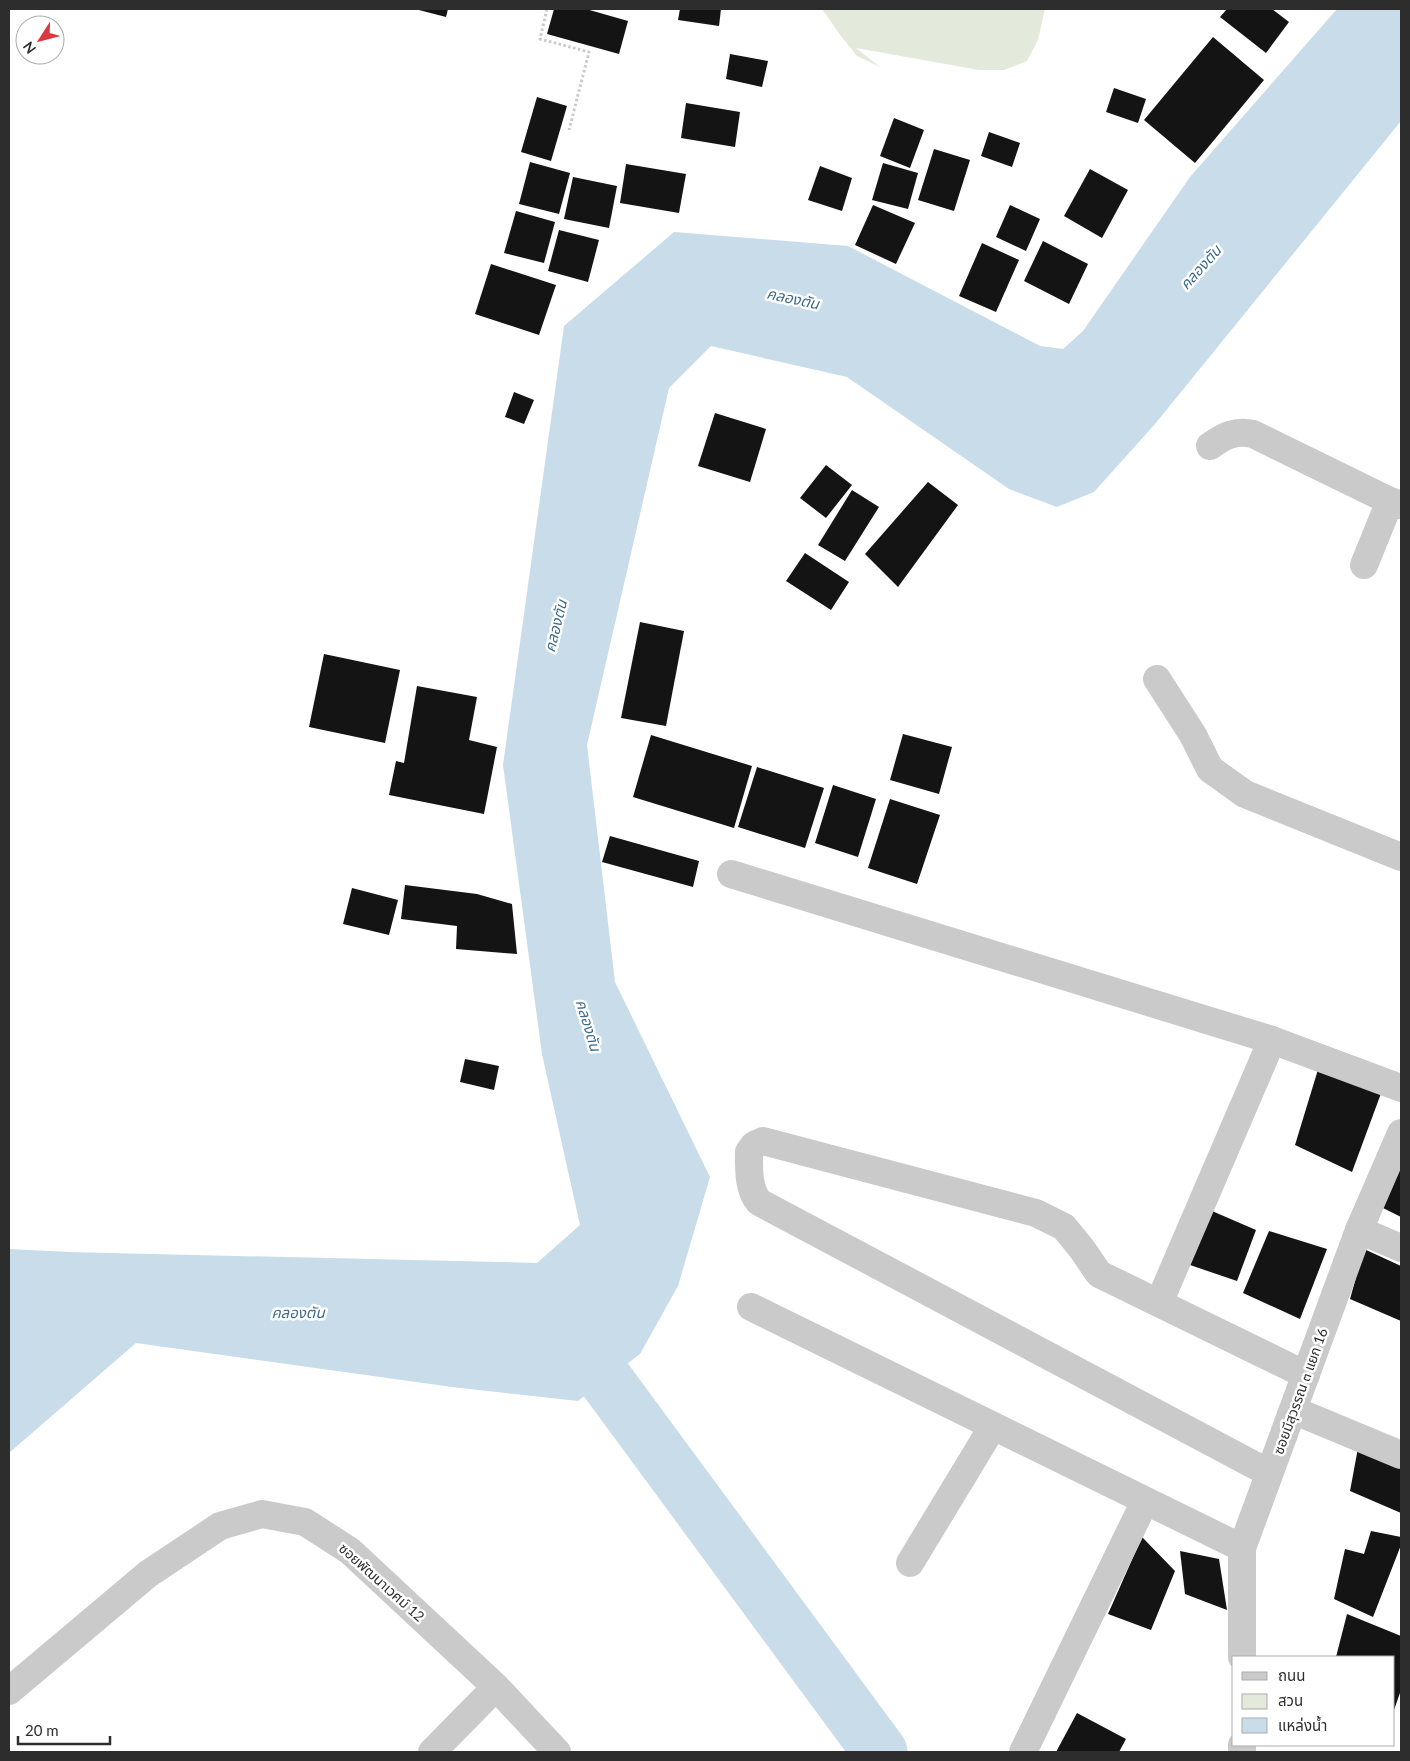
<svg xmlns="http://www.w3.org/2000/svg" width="1410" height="1761" font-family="Lato,'Noto Sans Thai',sans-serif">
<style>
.green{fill:#e3eadc}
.water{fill:#c8dcea}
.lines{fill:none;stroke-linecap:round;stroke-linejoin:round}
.river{stroke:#c8dcea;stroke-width:55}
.building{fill:#141414}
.path{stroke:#cacaca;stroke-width:3;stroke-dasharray:2.5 2.5;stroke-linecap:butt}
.minor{stroke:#cacaca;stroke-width:28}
.labels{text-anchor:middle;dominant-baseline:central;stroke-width:5;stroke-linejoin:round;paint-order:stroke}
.street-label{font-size:14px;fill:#2d2d2d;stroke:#fff}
.water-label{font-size:15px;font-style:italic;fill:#3f6c8c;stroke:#fff}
</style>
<rect width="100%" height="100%" fill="#fff"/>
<!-- green -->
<path class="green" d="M822 9H1045L1038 40 1027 61 1004 70H979L856 48 880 67 857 56 841 36Z"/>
<!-- water -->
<path class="water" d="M1337 9H1401V121L1155 424 1094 492 1057 507 1009 489 847 377 711 346 669 388 587 745 615 982 710 1177 678 1286 640 1354 578 1401 452 1387 136 1343 9 1453V1249L69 1252 537 1263 580 1225 542 1054 503 765 564 326 674 232 848 246 1040 346 1063 349 1083 331 1190 177Z"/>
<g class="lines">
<!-- river -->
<path class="river" d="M561 1319 880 1752"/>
</g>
<!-- building -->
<g class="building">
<path d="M415 9H448L446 17Z"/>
<path d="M554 9H586L628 21 619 54 547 34Z"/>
<path d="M680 9H721L719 26 678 20Z"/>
<path d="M1227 9H1272L1289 22 1266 53 1220 17Z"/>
<path d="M1213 37 1264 80 1195 163 1144 120Z"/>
<path d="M730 54 768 61 762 87 726 79Z"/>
<path d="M1114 88 1146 99 1138 123 1106 112Z"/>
<path d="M537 97 567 106 551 161 521 152Z"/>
<path d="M686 103 740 112 735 147 681 138Z"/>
<path d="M894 118 924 130 910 168 880 156Z"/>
<path d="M989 132 1020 143 1012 167 981 156Z"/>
<path d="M934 149 970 160 954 211 918 200Z"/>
<path d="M530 162 570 173 559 214 519 204Z"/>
<path d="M883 163 918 173 908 209 872 200Z"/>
<path d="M626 164 686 174 679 213 620 203Z"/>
<path d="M820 166 852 178 842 211 808 200Z"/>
<path d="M1090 169 1128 190 1102 238 1064 216Z"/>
<path d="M573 177 617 186 609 228 564 219Z"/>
<path d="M873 205 915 223 896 264 855 245Z"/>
<path d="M1010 205 1040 219 1026 251 996 237Z"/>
<path d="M516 211 555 222 544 263 504 253Z"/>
<path d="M559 230 599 240 588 282 548 271Z"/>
<path d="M1043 241 1088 264 1069 304 1024 281Z"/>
<path d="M982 243 1019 260 996 312 959 296Z"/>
<path d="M491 264 556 285 539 335 475 314Z"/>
<path d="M514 392 534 400 524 424 505 417Z"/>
<path d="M715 413 766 429 750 482 698 466Z"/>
<path d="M826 465 852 485 826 518 800 498Z"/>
<path d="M928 482 958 505 898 587 865 554Z"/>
<path d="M852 490 879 507 845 561 818 545Z"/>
<path d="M805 553 849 582 831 610 786 581Z"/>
<path d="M640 622 684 631 666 726 621 718Z"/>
<path d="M324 654 400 670 385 743 309 727Z"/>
<path d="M417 686 477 697 469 740 497 747 484 814 389 795 396 761 404 763Z"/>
<path d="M903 734 952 747 939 794 890 780Z"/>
<path d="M651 735 752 766 734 828 633 797Z"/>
<path d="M757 767 824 788 805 848 738 827Z"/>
<path d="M833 785 876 799 858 857 815 843Z"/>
<path d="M890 799 940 815 917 884 868 868Z"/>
<path d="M610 836 699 861 693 887 602 862Z"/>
<path d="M405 885 477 894 512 904 517 954 456 949 457 926 401 919Z"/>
<path d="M352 888 398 900 389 935 343 924Z"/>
<path d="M465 1059 499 1066 494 1090 460 1082Z"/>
<path d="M1320 1063 1383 1088 1352 1172 1295 1145Z"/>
<path d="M1401 1153V1217L1371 1202Z"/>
<path d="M1212 1211 1256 1230 1237 1281 1190 1265Z"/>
<path d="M1269 1231 1327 1249 1300 1319 1243 1293Z"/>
<path d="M1364 1249 1401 1266V1321L1350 1299Z"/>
<path d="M1358 1448 1401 1460V1513L1350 1491Z"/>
<path d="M1371 1531 1401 1537V1545L1373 1617 1334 1599 1345 1549 1364 1554Z"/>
<path d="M1142 1537 1175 1571 1151 1630 1108 1614Z"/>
<path d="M1180 1551 1219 1559 1227 1610 1185 1594Z"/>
<path d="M1347 1614 1401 1636V1690L1394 1710V1657H1336Z"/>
<path d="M1077 1713 1126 1739 1119 1752H1056Z"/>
</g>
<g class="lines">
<!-- path -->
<path class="path" d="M547 9 540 39 589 52 569 130"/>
<!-- minor -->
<g class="minor">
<path d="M1210 446C1224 436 1235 430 1253 434L1390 501"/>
<path d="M1364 565 1390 501 1401 505"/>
<path d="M1157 679 1193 735 1210 769 1245 794 1401 857"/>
<path d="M731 874 1272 1040 1401 1088"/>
<path d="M1359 1230 1401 1248"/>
<path d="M1159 1303 1272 1040"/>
<path d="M751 1307 1242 1548"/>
<path d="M1293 1410 1401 1455"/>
<path d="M1269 1473 759 1202C748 1189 749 1169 749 1152L754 1145 763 1141 1036 1213 1064 1227 1082 1249 1099 1274 1306 1375"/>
<path d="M910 1563 993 1426"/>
<path d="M1242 1657V1548L1359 1230 1401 1133"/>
<path d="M9 1691 148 1574 220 1526 262 1514 305 1522 350 1551 496 1687 557 1752"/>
<path d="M432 1752 496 1687"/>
<path d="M1023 1752 1145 1501"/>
<path d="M1242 1752V1745"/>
</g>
</g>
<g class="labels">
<!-- street labels -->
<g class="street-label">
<text transform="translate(1300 1391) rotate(-70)">ซอยมีสุวรรณ ๓ แยก 16</text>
<text transform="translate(382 1582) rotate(42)">ซอยพัฒนาเวศม์ 12</text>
</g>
<!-- water labels -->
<g class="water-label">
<text transform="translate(1200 267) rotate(-48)">คลองตัน</text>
<text transform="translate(793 298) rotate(12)">คลองตัน</text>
<text transform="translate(555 626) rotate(-76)">คลองตัน</text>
<text transform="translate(589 1025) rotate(73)">คลองตัน</text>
<text x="298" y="1312">คลองตัน</text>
</g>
</g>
<!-- border -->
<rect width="1410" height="1761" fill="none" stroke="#2d2d2d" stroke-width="20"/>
<!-- legend -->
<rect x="1232" y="1656" width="162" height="90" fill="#ffffff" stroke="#ababab"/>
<rect x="1242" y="1672" width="25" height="8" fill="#cacaca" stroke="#ababab"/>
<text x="1278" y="1681" font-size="15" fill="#2d2d2d">ถนน</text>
<rect x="1242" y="1694" width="25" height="15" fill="#e3eadc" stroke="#ababab"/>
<text x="1278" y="1706" font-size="15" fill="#2d2d2d">สวน</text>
<rect x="1242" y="1718" width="25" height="15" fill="#c8dcea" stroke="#ababab"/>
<text x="1278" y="1731" font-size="15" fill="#2d2d2d">แหล่งน้ำ</text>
<!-- north arrow -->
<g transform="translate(40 40) rotate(234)"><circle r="24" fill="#ffffff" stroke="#ababab"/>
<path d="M0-4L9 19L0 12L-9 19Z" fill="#dd373f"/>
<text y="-8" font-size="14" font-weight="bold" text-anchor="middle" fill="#2d2d2d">N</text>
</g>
<!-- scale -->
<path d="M18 1736v8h92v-8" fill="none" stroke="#2d2d2d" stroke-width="2.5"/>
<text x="25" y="1736" font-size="15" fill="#2d2d2d" stroke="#ffffff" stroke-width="4" paint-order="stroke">20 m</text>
</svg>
